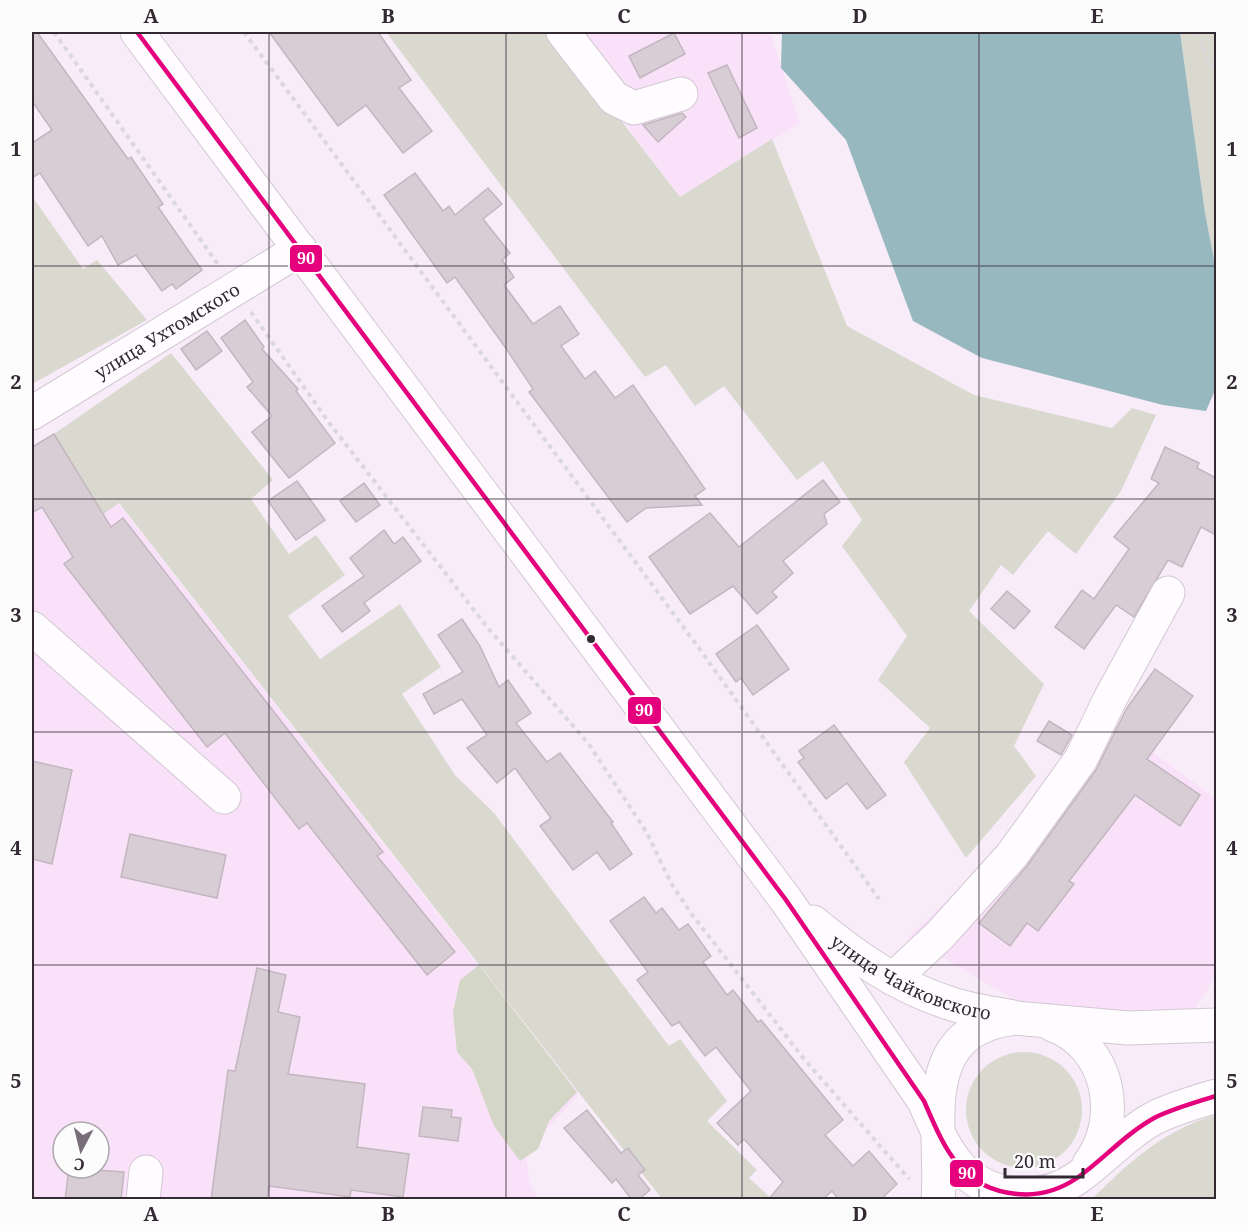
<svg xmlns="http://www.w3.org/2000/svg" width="1248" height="1231" font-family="'Noto Serif',serif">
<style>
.built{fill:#f9e2f9;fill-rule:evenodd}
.green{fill:#d9d9d0}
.forest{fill:#d4d7c7}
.water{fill:#97b8bf}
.building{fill:#d9cdd5;stroke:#c2b7be;stroke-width:1.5}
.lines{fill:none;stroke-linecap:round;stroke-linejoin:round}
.minor-casing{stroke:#d3c8d3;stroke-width:35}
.major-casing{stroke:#d3c8d3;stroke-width:35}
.path{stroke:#dbd8db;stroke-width:4;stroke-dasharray:4.5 4.5;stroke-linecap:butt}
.minor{stroke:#fefcfe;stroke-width:33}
.major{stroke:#fefcfe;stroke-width:33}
.bus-1-casing{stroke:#fcfcfc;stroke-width:9}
.bus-1{stroke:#e5007d;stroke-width:4.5}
.grid{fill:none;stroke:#332933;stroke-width:1.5;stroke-opacity:0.55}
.bus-dot{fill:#332933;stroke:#fcfcfc;stroke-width:2}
.labels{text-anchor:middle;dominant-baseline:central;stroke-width:5;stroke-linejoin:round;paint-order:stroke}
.street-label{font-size:18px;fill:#332933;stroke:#fcfcfc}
.line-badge{stroke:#fcfcfc;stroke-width:2}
.badge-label{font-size:16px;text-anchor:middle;font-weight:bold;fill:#fff}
.neatline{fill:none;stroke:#332933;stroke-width:2}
.grid-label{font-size:20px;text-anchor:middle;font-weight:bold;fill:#332933}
</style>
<rect width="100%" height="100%" fill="#f8ecf8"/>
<!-- built -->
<g class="built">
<path d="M578 32H770L800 123 680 197 593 81Z"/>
<path d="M54 434 102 513 118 503 577 1092V1097L526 1151 529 1179 537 1199 32 1200V447ZM63 1132H99V1168H63Z"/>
<path d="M1107 718 1216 799V976L1192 1013 1114 1015 1018 1002 908 937 1000 851Z"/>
</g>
<!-- green -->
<g class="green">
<path d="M386 32H553L680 197 772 139 847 326 974 395 1112 428 1132 408 1156 415 1121 491 1076 554 1048 531 1013 575 1001 565 969 611 1044 684 1014 746 1036 776 966 858 904 762 930 728 878 680 907 636 842 546 862 520 823 461 797 480 724 386 695 406 666 365 645 377Z"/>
<path d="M1180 32H1216V270L1205 213Z"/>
<path d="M34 199 83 269 97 260 147 320 32 384V201Z"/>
<path d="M171 353 273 480 251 499 289 554 316 535 345 575 288 616 320 659 400 604 441 667 402 694 455 775 494 813 669 1046 680 1039 727 1101 707 1121 757 1170 749 1178 772 1199H662L119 503 103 514 54 434Z"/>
<circle cx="1024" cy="1110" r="58"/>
<path d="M1216 1115V1199L1094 1197C1130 1161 1166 1129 1216 1115Z"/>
</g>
<!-- forest -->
<path class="forest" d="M479 965 577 1092 549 1121 538 1149 520 1161 494 1126 472 1069 457 1052 453 1012 460 980Z"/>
<!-- water -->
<path class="water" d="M782 32H1180L1205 213 1216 270V388L1206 411 1163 405 982 358 913 321 846 140 781 68Z"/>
<!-- building -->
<g class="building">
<path d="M32 32H37L128 159 131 157 163 204 158 207 202 270 176 289 172 284 162 291 136 255 118 265 102 236 88 246 40 173 32 178V143L52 130 32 101Z"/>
<path d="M269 32H378L411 80 399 88 432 131 403 153 366 105 338 126Z"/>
<path d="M674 33 685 54 640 78 629 56Z"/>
<path d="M727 65 757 128 739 138 708 73Z"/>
<path d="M682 113 686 117 658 142 643 125Z"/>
<path d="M415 173 443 211 449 206 455 215 488 188 502 204 483 219 510 253 502 260 514 277 504 285 533 324 560 306 579 334 561 346 585 379 595 371 615 398 633 385 705 489 695 496 702 505 646 508 627 522 529 392 533 389 505 347 455 277 447 283 384 195Z"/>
<path d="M245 320 264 347 262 349 298 389 296 391 335 443 289 478 252 432 272 416 247 387 253 382 221 338Z"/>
<path d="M207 331 222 351 196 370 181 349Z"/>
<path d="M54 434 111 527 123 518 383 852 377 856 455 952 427 975 307 823 299 829 225 733 207 747 64 564 73 557 42 507 32 513V447Z"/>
<path d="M1165 447 1199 463 1197 468 1216 478V535L1201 527 1182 567 1168 560 1134 617 1116 605 1084 649 1055 627 1082 590 1094 599 1129 549 1114 537 1159 483 1151 479Z"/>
<path d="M823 480 840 502 824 514 827 524 783 561 793 573 772 592 777 597 757 614 733 586 690 614 649 557 710 513 739 547Z"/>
<path d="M297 481 325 520 296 540 268 501Z"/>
<path d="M364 483 380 505 356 522 340 501Z"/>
<path d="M384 530 394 544 403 537 421 561 364 603 370 611 342 632 322 606 364 576 350 558Z"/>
<path d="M1007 591 1030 611 1014 629 991 609Z"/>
<path d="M462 619 480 646 499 687 508 680 531 713 516 723 547 762 560 753 613 822 611 823 632 854 610 870 597 852 573 870 540 826 551 818 515 768 497 783 467 748 487 735 462 699 434 714 423 694 463 672 438 635Z"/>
<path d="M757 625 789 669 753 695 741 678 736 682 716 654Z"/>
<path d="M1155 669 1193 696 1147 759 1200 795 1180 826 1135 795 1069 881 1074 884 1038 931 1027 923 1010 946 979 923 1027 866 1096 770 1127 708Z"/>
<path d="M1049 721 1072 735 1061 755 1037 741Z"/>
<path d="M834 725 886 795 867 809 847 783 826 799 798 762 804 758 799 751Z"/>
<path d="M32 761 72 770 52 864 32 859Z"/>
<path d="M130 834 226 855 217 898 121 877Z"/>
<path d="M644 897 656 913 662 908 679 930 688 924 711 956 703 962 727 995 733 990 758 1022 761 1020 843 1120 825 1135 853 1166 869 1151 897 1184 880 1200H839L832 1191 822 1200H768L783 1182 744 1139 738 1145 717 1123 751 1091 716 1047 705 1056 679 1022 672 1026 637 980 648 972 610 921Z"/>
<path d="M257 968 286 975 278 1012 300 1017 288 1074 365 1084 357 1147 409 1154 403 1197 351 1190 350 1197 269 1186 267 1200H211L228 1070 235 1071Z"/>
<path d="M423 1107 452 1110 451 1117 461 1118 458 1141 419 1136Z"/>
<path d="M587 1110 621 1153 628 1148 645 1170 638 1175 650 1190 638 1200H632L616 1179 612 1183 564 1128Z"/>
<path d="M69 1168 124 1172 121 1200H65Z"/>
</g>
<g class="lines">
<defs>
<g id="minor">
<path d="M563 32 614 98 634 108 681 94"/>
<path id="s1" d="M32 413 300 249"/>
<path d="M32 628 224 797"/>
<path d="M893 979 940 935 1012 855 1081 759 1110 699 1168 593"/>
<path d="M143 1200 146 1172"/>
</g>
<g id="major">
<path d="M137 32 786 900 924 1101C944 1147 960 1189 1017 1194 1039 1196 1058 1191 1077 1178 1104 1159 1126 1133 1156 1117 1175 1108 1196 1102 1216 1096"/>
<path id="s2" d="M813 922C854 956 898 987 949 1003 969 1010 992 1013 1013 1017"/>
<path d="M1053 1025C1108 1045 1124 1117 1089 1164"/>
<path d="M938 1200C944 1130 912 1030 1015 1018L1128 1028 1216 1025"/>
</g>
</defs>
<!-- minor casing -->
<use href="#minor" class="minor-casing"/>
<!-- major casing -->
<use href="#major" class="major-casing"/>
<!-- path -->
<g class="path">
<path d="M54 32 219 266"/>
<path d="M244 32 701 651 879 899"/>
<path d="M1196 32 1216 75"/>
<path d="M251 312 330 424 443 570 487 627 588 743 647 833 671 883 690 912 804 1059 909 1179"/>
</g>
<!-- minor -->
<use href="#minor" class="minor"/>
<!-- major -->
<use href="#major" class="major"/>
<defs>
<path id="bus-1" d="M137 32 786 900 924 1101C944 1147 960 1189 1017 1194 1039 1196 1058 1191 1077 1178 1104 1159 1126 1133 1156 1117 1175 1108 1196 1102 1216 1096"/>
</defs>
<!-- bus-1 casing -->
<use href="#bus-1" class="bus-1-casing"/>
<!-- bus-1 -->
<use href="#bus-1" class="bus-1"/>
</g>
<!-- grid -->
<path class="grid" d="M269 32V1200M506 32V1200M742 32V1200M979 32V1200M32 266H1216M32 499H1216M32 732H1216M32 965H1216"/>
<!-- markers -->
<circle class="bus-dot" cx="591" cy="639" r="5"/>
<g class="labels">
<!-- street labels -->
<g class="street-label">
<text stroke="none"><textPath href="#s1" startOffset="158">улица Ухтомского</textPath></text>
<text stroke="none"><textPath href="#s2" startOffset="114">улица Чайковского</textPath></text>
</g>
</g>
<g class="line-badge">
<rect x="289" y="244" width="34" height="29" rx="6" fill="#e5007d"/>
<rect x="627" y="696" width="35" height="29" rx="6" fill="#e5007d"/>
<rect x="949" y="1159" width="35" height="29" rx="6" fill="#e5007d"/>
</g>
<g class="badge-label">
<text x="306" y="264">90</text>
<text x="644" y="716">90</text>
<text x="967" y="1179">90</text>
</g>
<!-- border -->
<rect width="1248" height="1231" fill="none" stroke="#fcfcfc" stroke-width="66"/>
<!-- north arrow -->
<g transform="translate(81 1150) rotate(187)"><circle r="28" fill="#fcfcfc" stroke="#aca8ac" stroke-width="1.5"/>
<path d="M0-4.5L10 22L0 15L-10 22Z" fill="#786d78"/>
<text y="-9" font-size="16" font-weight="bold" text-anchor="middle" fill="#332933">С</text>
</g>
<!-- scale -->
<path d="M1005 1168v9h78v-9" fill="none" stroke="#332933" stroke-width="3"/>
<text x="1014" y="1168" font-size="18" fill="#332933" stroke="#fcfcfc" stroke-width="4.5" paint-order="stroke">20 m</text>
<rect x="33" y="33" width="1182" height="1165" class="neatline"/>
<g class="grid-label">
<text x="151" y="23">A</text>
<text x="388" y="23">B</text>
<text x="624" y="23">C</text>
<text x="860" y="23">D</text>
<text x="1097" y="23">E</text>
<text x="16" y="156">1</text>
<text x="1232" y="156">1</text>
<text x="16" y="389">2</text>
<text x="1232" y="389">2</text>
<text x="16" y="622">3</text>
<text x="1232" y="622">3</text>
<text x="16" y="855">4</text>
<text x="1232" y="855">4</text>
<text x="16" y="1088">5</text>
<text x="1232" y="1088">5</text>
<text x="151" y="1221">A</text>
<text x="388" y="1221">B</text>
<text x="624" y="1221">C</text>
<text x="860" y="1221">D</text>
<text x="1097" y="1221">E</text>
</g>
</svg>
